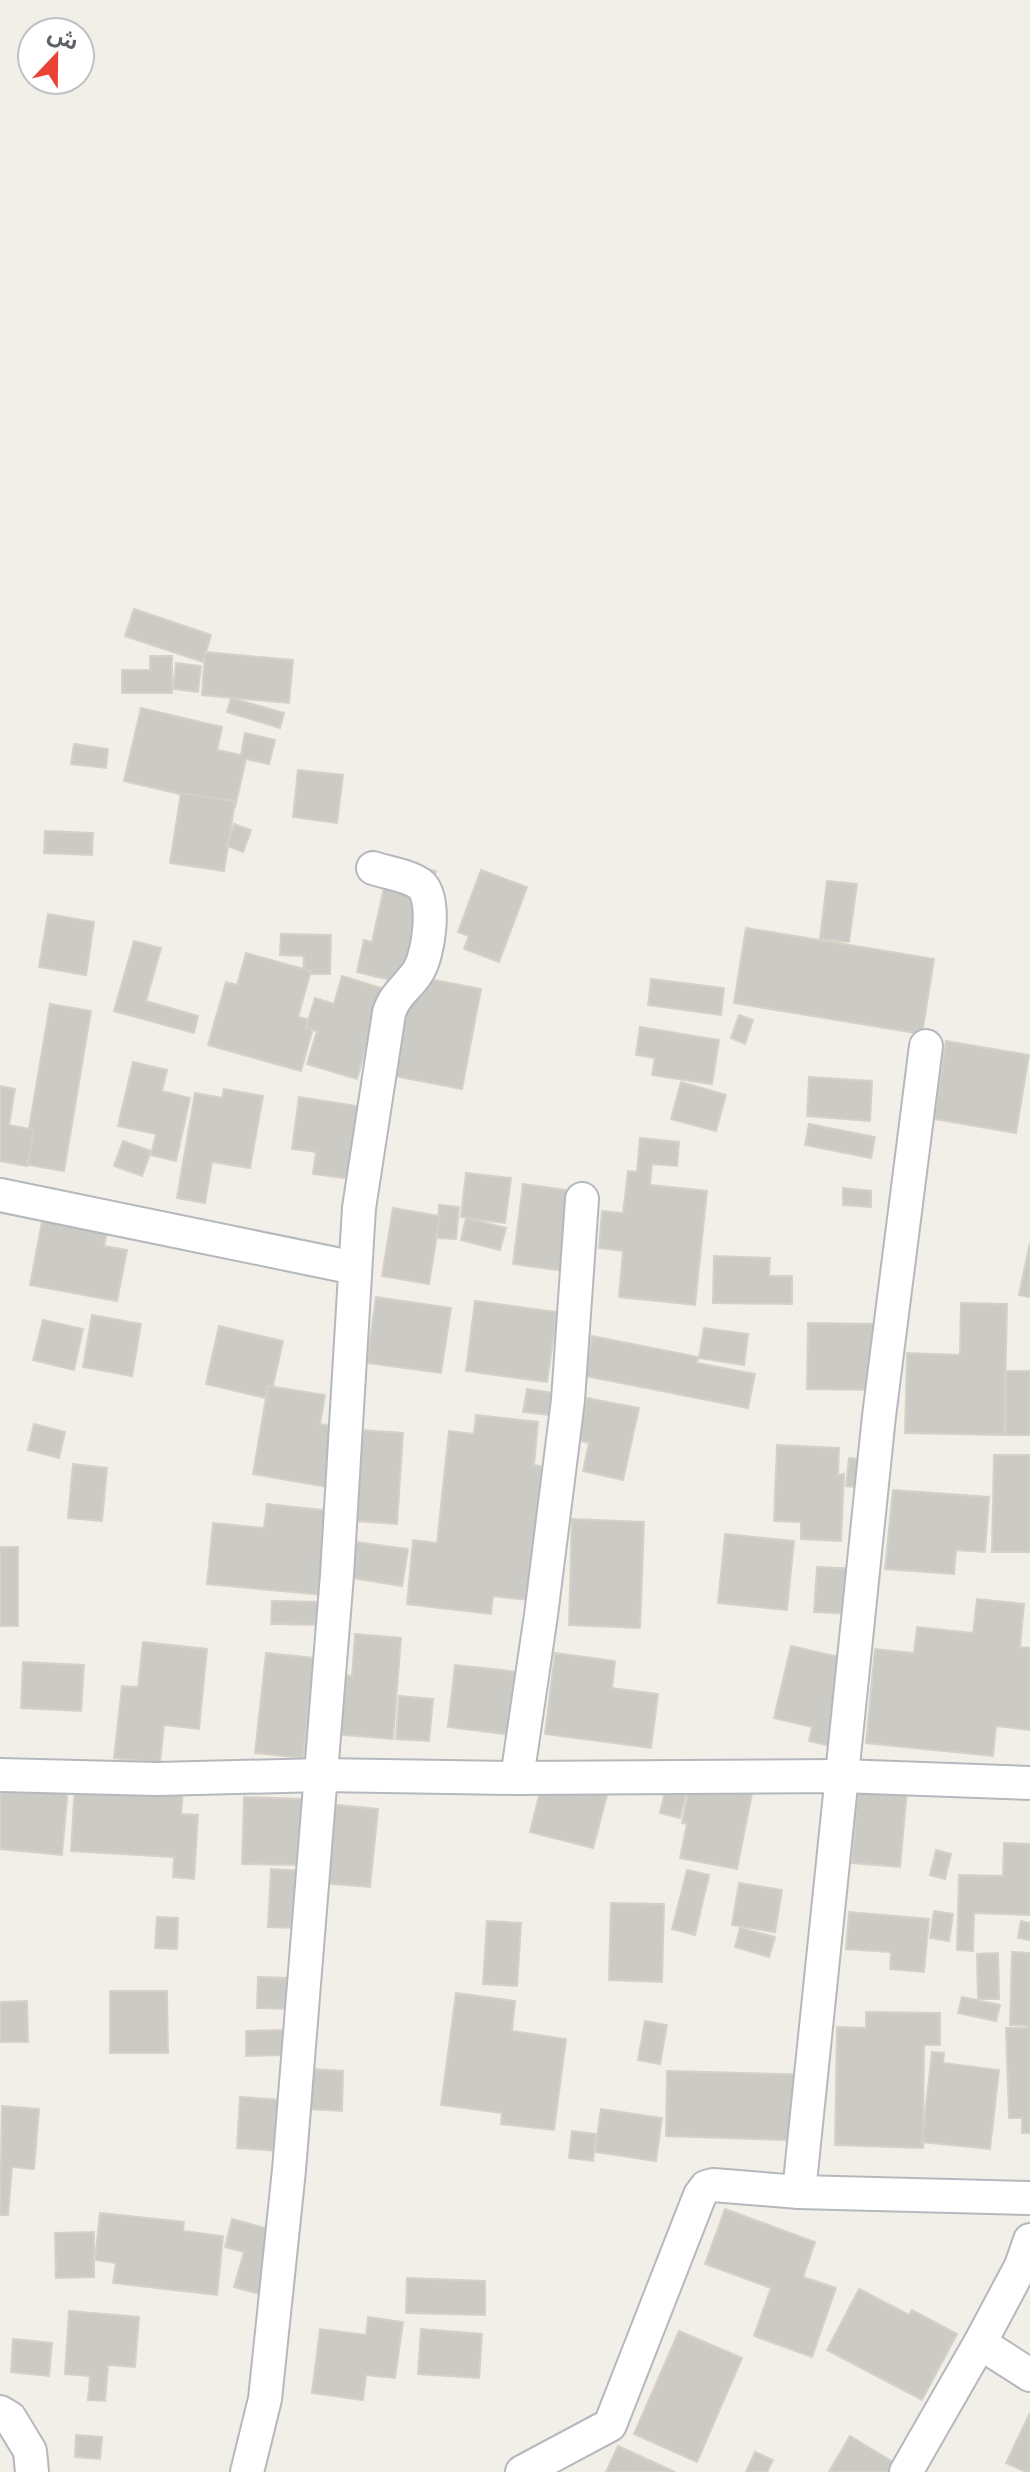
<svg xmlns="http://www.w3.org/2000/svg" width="1030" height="2472" font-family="Barlow,'Noto Sans Arabic',sans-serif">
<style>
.building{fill:#cccac5;stroke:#d6d1c6;stroke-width:2}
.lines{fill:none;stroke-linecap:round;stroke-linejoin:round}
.minor-casing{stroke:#b5b8bc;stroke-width:36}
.minor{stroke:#fff;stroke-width:32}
</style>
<rect width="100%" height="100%" fill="#f1efe8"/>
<!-- building -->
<g class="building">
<path d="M134 609 211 635 203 662 125 636Z"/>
<path d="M205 652 293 660 289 703 202 695Z"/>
<path d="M150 656H172V693H122V670H150Z"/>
<path d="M176 663 201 666 198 692 173 689Z"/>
<path d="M231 698 284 713 280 728 227 712Z"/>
<path d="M141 708 222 727 217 750 241 755 245 733 275 740 269 764 246 759 235 807 124 781Z"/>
<path d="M74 744 108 749 106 768 71 764Z"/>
<path d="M298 770 343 775 337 823 293 817Z"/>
<path d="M181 793 235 801 224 871 170 863Z"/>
<path d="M234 824 251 830 243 852 227 846Z"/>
<path d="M45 831 93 833 92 855 44 853Z"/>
<path d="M390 861 436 871 411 985 357 972 364 940 372 942Z"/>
<path d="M481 870 527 887 499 962 464 949 469 936 458 932Z"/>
<path d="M827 881 857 884 849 942 820 939Z"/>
<path d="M48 914 94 922 86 975 39 967Z"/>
<path d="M746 928 934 959 922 1034 734 1003Z"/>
<path d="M281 934 331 935 330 974H303L304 956 280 955Z"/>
<path d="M134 941 161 948 146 1001 198 1016 194 1033 114 1011Z"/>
<path d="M246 953 311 971 298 1017 315 1021 301 1071 208 1045 226 982 237 985Z"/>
<path d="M408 975 481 989 462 1089 389 1075Z"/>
<path d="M342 976 384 989 357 1079 307 1064 317 1031 306 1028 315 998 334 1004Z"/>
<path d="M651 979 724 988 721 1015 648 1005Z"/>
<path d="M50 1004 91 1011 64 1171 23 1164Z"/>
<path d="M739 1015 753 1020 745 1044 731 1038Z"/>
<path d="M640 1027 719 1040 712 1084 652 1075 655 1058 636 1055Z"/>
<path d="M946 1041 1029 1055 1016 1133 934 1119Z"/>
<path d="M133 1062 167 1070 162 1091 190 1098 176 1161 151 1155 156 1134 118 1126Z"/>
<path d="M809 1077 872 1081 870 1121 807 1116Z"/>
<path d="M681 1082 726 1095 716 1131 671 1119Z"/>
<path d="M0 1086 15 1089 9 1125 34 1130 27 1166 0 1161Z"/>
<path d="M224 1089 263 1096 250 1168 212 1162 205 1203 177 1198 195 1093 222 1098Z"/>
<path d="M299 1097 370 1108 359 1180 313 1174 316 1152 292 1149Z"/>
<path d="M809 1124 875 1137 871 1158 805 1145Z"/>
<path d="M640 1138 679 1142 677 1166 652 1164 650 1185 707 1191 695 1305 619 1297 623 1251 599 1248 602 1211 623 1213 628 1171 637 1172Z"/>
<path d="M123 1141 151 1151 142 1176 114 1166Z"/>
<path d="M466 1173 511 1178 505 1223 461 1217Z"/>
<path d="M523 1184 574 1191 564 1271 513 1264Z"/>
<path d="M843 1188 871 1191V1207L843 1205Z"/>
<path d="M439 1205 459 1207 456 1239 437 1238Z"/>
<path d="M393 1208 440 1216 429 1284 382 1276Z"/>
<path d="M44 1211 109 1223 104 1246 127 1250 117 1301 30 1285Z"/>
<path d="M466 1218 506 1228 500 1250 461 1240Z"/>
<path d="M1030 1243V1297L1019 1295Z"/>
<path d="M714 1256 770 1258 769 1276H792V1304L713 1303Z"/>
<path d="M376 1297 451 1308 441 1373 367 1363Z"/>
<path d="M475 1301 557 1312 547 1382 466 1371Z"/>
<path d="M961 1303 1007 1304 1004 1435 905 1433 907 1353 960 1355Z"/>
<path d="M92 1315 141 1324 132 1376 83 1367Z"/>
<path d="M43 1320 83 1329 74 1370 33 1360Z"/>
<path d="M808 1323 881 1324 880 1390 807 1389Z"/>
<path d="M219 1326 283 1341 270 1399 206 1384Z"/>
<path d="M704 1328 748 1334 744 1365 699 1358Z"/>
<path d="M592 1336 698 1357 697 1363 755 1374 748 1408 585 1376Z"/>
<rect x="1006" y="1371" width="24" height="64"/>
<path d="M268 1386 325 1395 320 1424 344 1428 334 1488 253 1474Z"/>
<path d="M527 1389 561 1394 558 1416 523 1412Z"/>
<path d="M587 1398 639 1408 623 1480 583 1471 589 1443 578 1440Z"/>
<path d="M476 1415 538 1422 534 1465 545 1467 538 1601 493 1596 491 1614 407 1604 413 1540 437 1543 449 1431 474 1434Z"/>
<path d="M34 1424 65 1432 59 1458 28 1450Z"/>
<path d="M361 1430 403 1433 397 1524 355 1521Z"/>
<path d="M777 1445 839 1448 838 1475 844 1474 841 1541 801 1539V1522L774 1521Z"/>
<path d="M994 1455H1030V1552H992Z"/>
<path d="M849 1458 876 1461 873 1489 846 1486Z"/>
<path d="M73 1464 107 1468 102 1521 68 1518Z"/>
<path d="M893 1490 989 1497 985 1552 956 1550 954 1574 885 1569Z"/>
<path d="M267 1504 331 1511 324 1595 207 1584 213 1523 264 1528Z"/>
<path d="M572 1519 644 1522 640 1628 569 1625Z"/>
<path d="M725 1534 794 1541 787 1610 718 1603Z"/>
<path d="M356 1542 408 1549 402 1586 352 1578Z"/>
<rect x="0" y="1547" width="18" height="79"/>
<path d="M817 1567 859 1569 857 1614 814 1612Z"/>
<path d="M977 1599 1024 1604 1020 1647 1030 1648V1730L996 1726 993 1756 866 1743 875 1649 914 1653 917 1627 973 1633Z"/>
<path d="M272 1601 324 1602V1625L271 1624Z"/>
<path d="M355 1634 401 1638 393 1739 332 1734 337 1674 352 1676Z"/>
<path d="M143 1642 207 1649 199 1729 164 1725 160 1763 114 1758 122 1686 138 1687Z"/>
<path d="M791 1646 852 1660 831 1746 809 1741 812 1727 774 1718Z"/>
<path d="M266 1653 314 1658 303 1758 255 1753Z"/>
<path d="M555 1653 615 1661 612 1688 658 1694 651 1748 545 1734Z"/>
<path d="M23 1662 84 1665 81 1711 21 1708Z"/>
<path d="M455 1665 527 1673 520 1736 448 1727Z"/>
<path d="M399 1696 433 1699 429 1741 396 1739Z"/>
<path d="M547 1764 611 1780 593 1848 530 1832Z"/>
<path d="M860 1764 909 1768 900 1867 852 1863Z"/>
<path d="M693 1766 755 1778 737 1869 680 1858 687 1824 682 1823Z"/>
<path d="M0 1770 69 1776 62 1855 0 1849Z"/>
<path d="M669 1775 689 1780 680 1818 660 1813Z"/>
<path d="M75 1784 183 1790 181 1814 198 1815 194 1879 173 1877 174 1857 71 1851Z"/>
<path d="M244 1797 304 1799 303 1865 242 1864Z"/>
<path d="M327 1804 378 1809 370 1887 321 1883Z"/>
<path d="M1004 1843 1030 1844V1915L974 1913 973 1951 957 1950 959 1875 1003 1876Z"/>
<path d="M936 1850 951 1854 945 1879 930 1875Z"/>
<path d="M271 1869 301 1871 298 1928 268 1927Z"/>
<path d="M687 1870 709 1875 695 1935 672 1929Z"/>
<path d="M739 1883 782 1890 775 1932 732 1925Z"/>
<path d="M611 1903 664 1904 662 1982 609 1980Z"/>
<path d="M934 1911 953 1914 949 1941 930 1938Z"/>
<path d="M849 1912 929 1919 924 1972 890 1969 891 1952 846 1949Z"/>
<path d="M157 1917 178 1918 177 1949 155 1948Z"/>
<path d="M487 1921 521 1923 517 1986 483 1984Z"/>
<path d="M1021 1921 1030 1923V1940L1018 1938Z"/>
<path d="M740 1928 775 1937 769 1957 735 1947Z"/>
<path d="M1012 1952 1030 1953V2026L1010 2025Z"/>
<path d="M998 1953 999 1999H978L977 1954Z"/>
<path d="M258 1977 292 1978 291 2009 257 2008Z"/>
<path d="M110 1991H167L168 2053H110Z"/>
<path d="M456 1993 515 2001 512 2031 566 2039 554 2130 501 2124 502 2113 441 2105Z"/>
<path d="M962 1997 1000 2005 996 2021 958 2013Z"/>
<path d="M27 2001 28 2042H0V2002Z"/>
<path d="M866 2012 940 2013V2045H924L923 2148 835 2145 837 2027 866 2028Z"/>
<path d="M645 2021 667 2025 660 2064 638 2060Z"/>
<path d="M1006 2028H1030V2133H1022V2118H1009Z"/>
<path d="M284 2030 285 2055 246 2056V2031Z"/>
<path d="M932 2052 944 2053 943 2063 999 2070 990 2149 922 2142Z"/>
<path d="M311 2069 343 2071 342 2111 309 2109Z"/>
<path d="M667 2071 816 2075 814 2141 666 2136Z"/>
<path d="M240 2097 283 2100 280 2151 237 2148Z"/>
<path d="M2 2106 39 2109 34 2169 12 2167 8 2215H0Z"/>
<path d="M601 2109 662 2118 656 2161 595 2152Z"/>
<path d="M572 2131 596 2134 593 2161 569 2158Z"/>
<path d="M725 2209 815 2242 803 2277 836 2288 812 2357 754 2336 771 2288 705 2264Z"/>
<path d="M100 2213 184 2222 183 2231 223 2236 217 2295 113 2283 116 2263 95 2260Z"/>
<path d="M232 2219 276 2231 260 2294 234 2287 244 2252 225 2247Z"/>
<path d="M94 2232V2277L56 2278 55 2233Z"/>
<path d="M407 2278 485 2281V2315L406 2313Z"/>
<path d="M859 2289 909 2315 912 2310 957 2334 922 2400 827 2350Z"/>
<path d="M69 2311 139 2317 135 2367 108 2365 105 2401 88 2400 90 2376 65 2374Z"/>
<path d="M368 2317 403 2322 395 2378 366 2375 363 2400 312 2393 320 2329 366 2335Z"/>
<path d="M421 2329 482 2334 479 2378 418 2374Z"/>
<path d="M679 2331 742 2358 697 2462 634 2434Z"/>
<path d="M13 2339 52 2343 49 2376 11 2372Z"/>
<path d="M1030 2413V2472H1026L1006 2463Z"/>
<path d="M76 2435 102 2437 100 2459 75 2457Z"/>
<path d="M850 2436 893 2462 887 2472H829Z"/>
<path d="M618 2446 675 2472H606Z"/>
<path d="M755 2452 773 2460 767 2472H746Z"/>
</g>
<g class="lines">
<defs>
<g id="minor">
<path d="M0 1195 355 1268"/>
<path d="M0 1775 157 1779 321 1775 517 1778 842 1776 1030 1783"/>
<path d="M517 1778 541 1615 568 1400 582 1199"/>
<path d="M799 2192 879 1416 926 1046"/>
<path d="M980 2343 1030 2375"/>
<path d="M0 2412 10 2418 30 2451 32 2472"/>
<path d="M247 2472 265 2399 289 2170 337 1575 359 1208 389 1013C394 995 408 987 417 973 429 957 437 897 420 884 407 875 388 873 373 868"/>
<path d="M522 2472 610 2425 700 2195 706 2187 713 2185 799 2192 1030 2198"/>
<path d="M906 2472 980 2343 1021 2266 1030 2240"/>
</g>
</defs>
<!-- minor casing -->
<use href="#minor" class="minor-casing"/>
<!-- minor -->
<use href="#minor" class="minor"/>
</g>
<!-- north arrow -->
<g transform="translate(56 56) rotate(22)"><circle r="38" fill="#ffffff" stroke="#bfc1c3" stroke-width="2"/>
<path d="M0-6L14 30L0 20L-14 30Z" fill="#ea4335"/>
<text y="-12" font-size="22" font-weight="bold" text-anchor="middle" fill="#5f6368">ش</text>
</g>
</svg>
